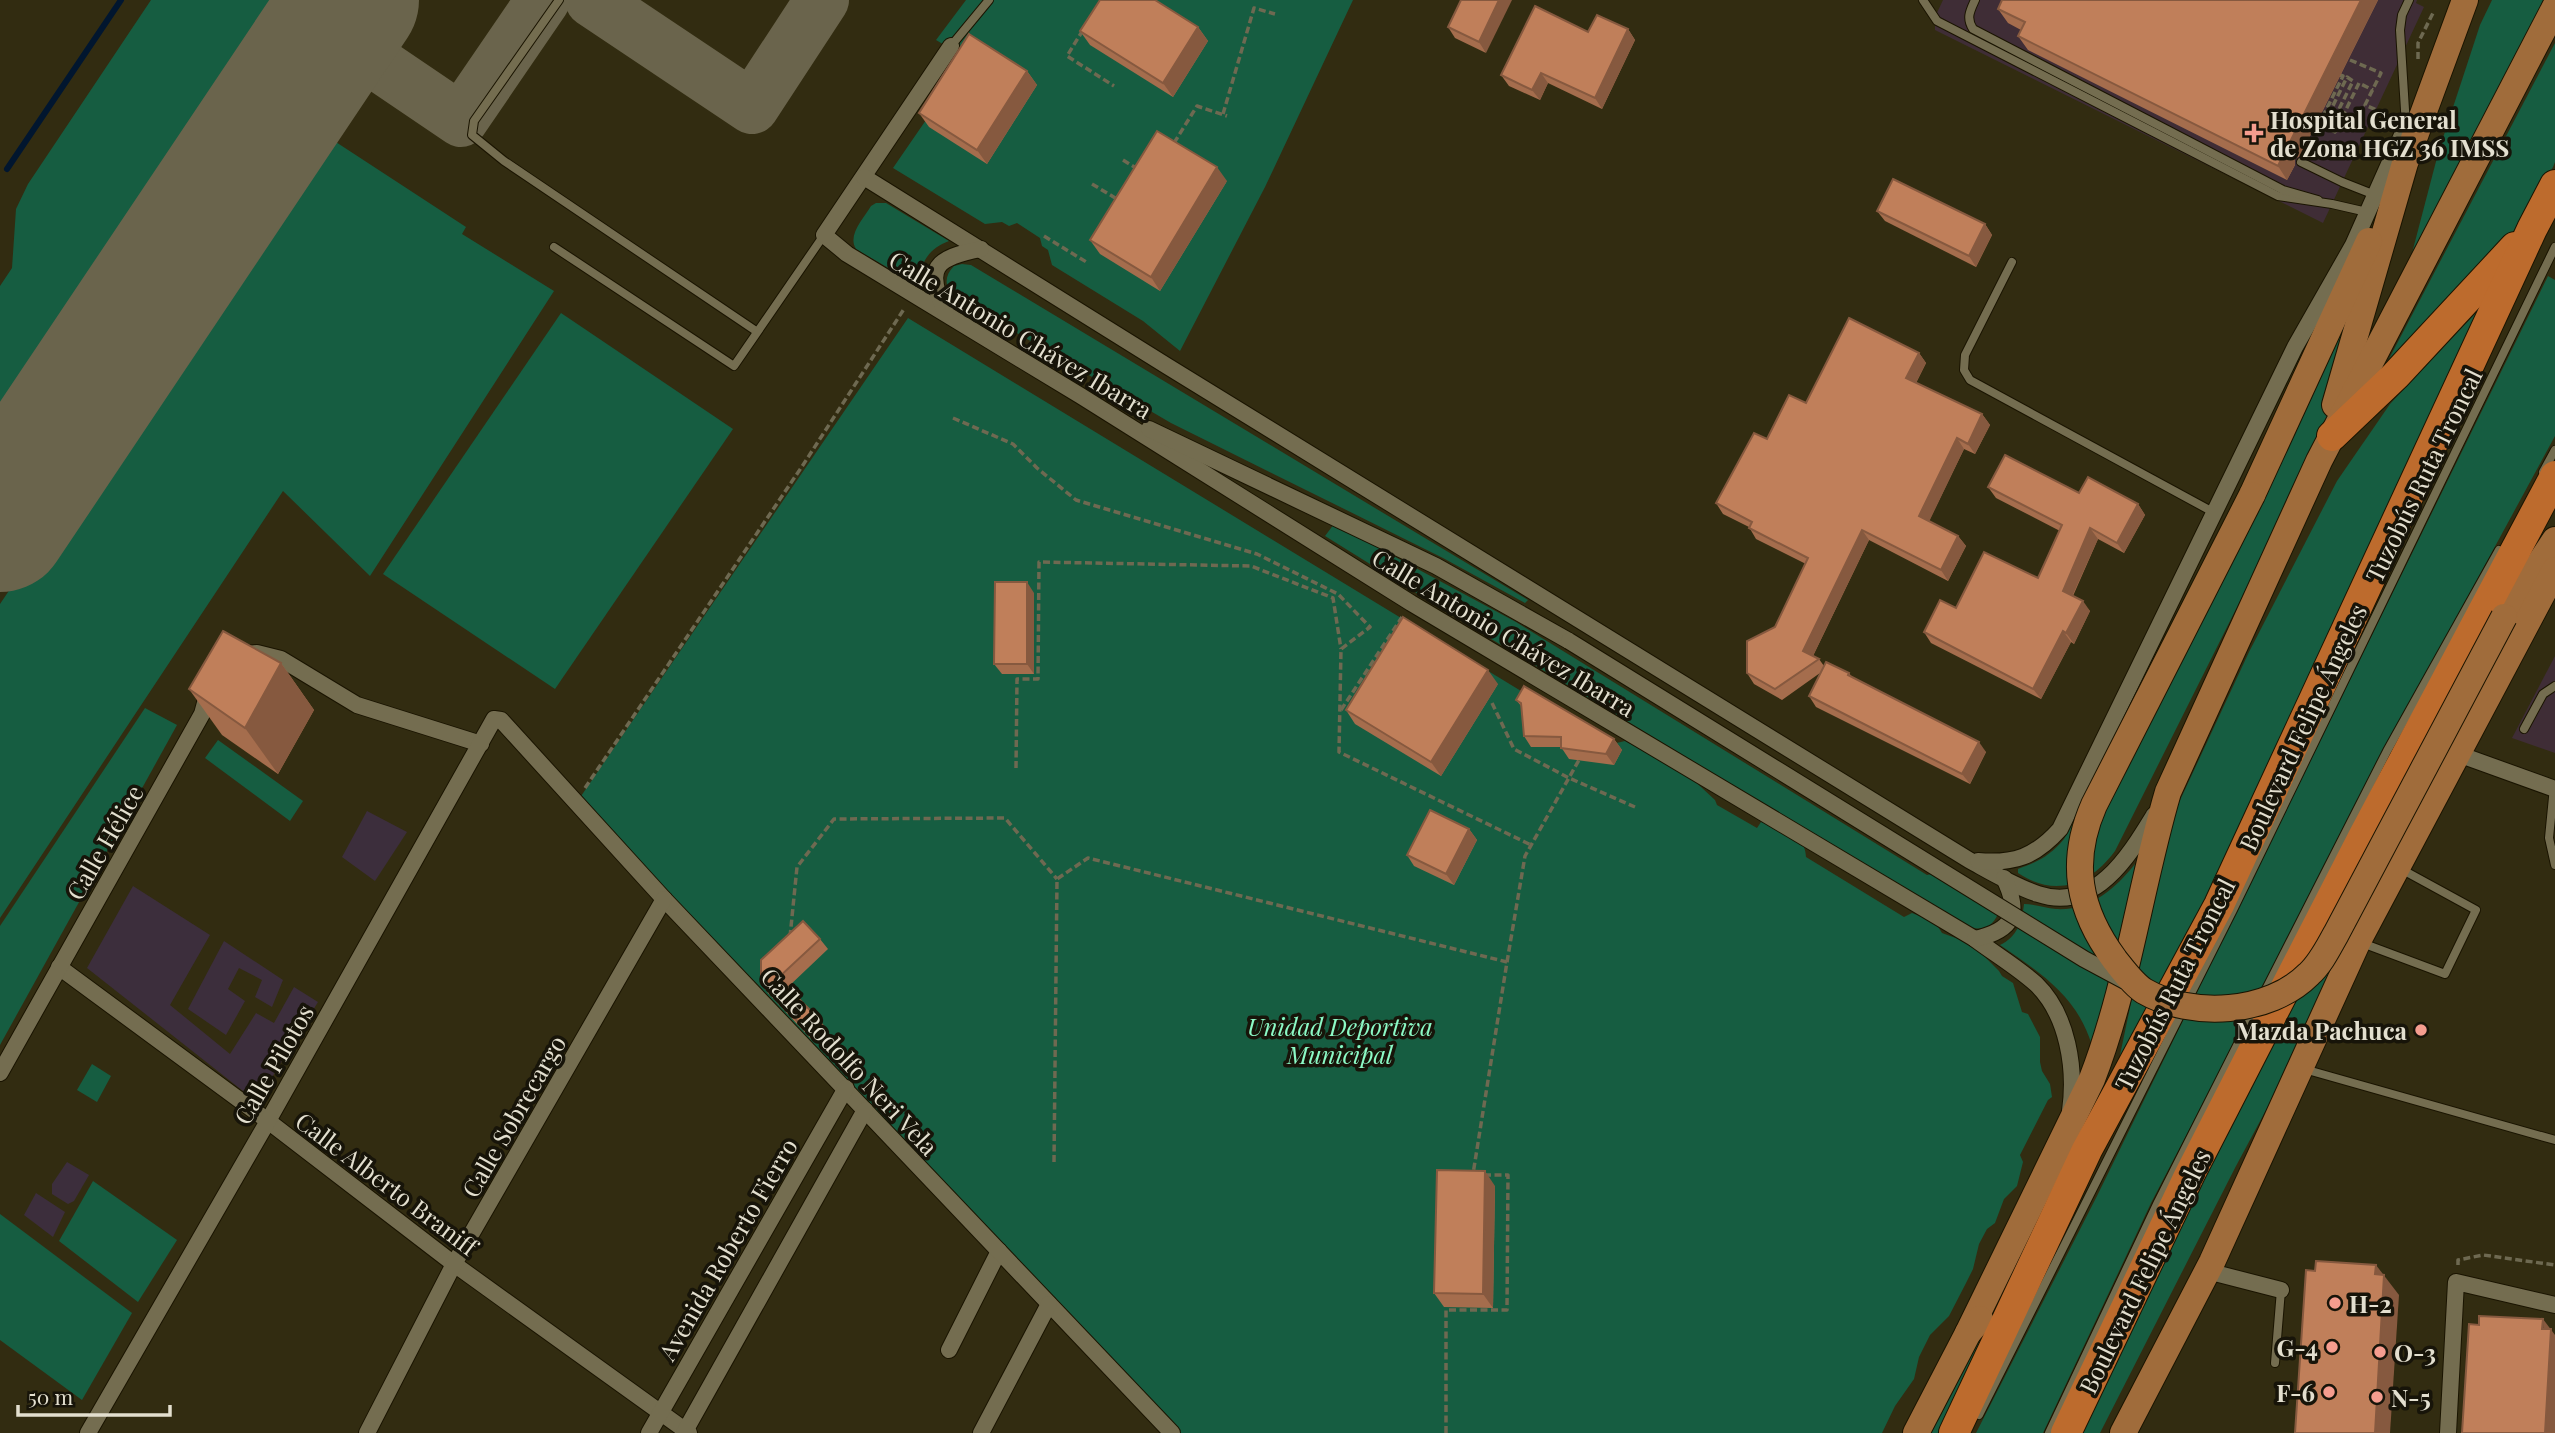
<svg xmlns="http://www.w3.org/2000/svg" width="2555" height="1433" font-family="'Playfair Display',serif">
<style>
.industrial{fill:#3c2e3c}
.medical{fill:#3f2d36}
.green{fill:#165d41}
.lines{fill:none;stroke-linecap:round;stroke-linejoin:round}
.stream{stroke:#01162f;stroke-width:6}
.taxiway{stroke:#6a644c;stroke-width:54}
.runway{stroke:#6a644c;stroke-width:136}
.lane-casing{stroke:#1a1400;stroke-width:10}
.street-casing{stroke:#1a1400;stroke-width:18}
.primary-casing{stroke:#1a1400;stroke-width:28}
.highway-casing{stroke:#1a1400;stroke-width:32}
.path{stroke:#6e6951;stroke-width:3.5;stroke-dasharray:7 3.5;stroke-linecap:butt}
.lane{stroke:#746d50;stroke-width:8}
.street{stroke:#746d50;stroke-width:16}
.primary{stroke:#a06c3b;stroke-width:26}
.highway{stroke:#bd6b2d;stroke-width:30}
.street-bridge-casing{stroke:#1a1400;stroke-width:18;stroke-linecap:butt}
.primary-bridge-casing{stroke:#1a1400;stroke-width:28;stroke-linecap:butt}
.street-bridge{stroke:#746d50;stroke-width:16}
.primary-bridge{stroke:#a06c3b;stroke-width:26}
.wall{fill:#a56d4d}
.shaded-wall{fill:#86593f}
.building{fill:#c07f5a;stroke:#86593f;stroke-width:2}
.poi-dot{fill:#f59d8f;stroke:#171409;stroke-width:2.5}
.labels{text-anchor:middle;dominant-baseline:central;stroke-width:7;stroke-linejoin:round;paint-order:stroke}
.poi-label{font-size:24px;font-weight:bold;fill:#e3dfcf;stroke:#171409;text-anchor:start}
.street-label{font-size:24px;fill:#e3dfcf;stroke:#171409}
.park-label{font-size:24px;font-style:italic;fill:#8cfac6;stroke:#171409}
</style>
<rect width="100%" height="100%" fill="#322c11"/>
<!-- industrial -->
<g class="industrial">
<path d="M367 811 407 832 375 881 342 857Z"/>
<path d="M133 886 210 935 170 1005 230 1054 256 1013 274 1023 294 987 318 1002 257 1102 87 968Z"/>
<path d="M224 941 283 980 272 1007 255 997 262 980 239 968 228 989 245 1001 226 1035 188 1009Z"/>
<path d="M67 1162 89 1175 74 1201 68 1204 52 1194V1184Z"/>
<path d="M36 1193 65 1212 53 1237 24 1215Z"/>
</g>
<!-- medical -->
<g class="medical">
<path d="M1943 0H2417L2416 3 2424 7 2323 223 1935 30V17Z"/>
<path d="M2555 656V753L2512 738Z"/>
</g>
<!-- green -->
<g class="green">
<path d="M151 0H300L0 447V286L12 268 16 209 28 184Z"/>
<path d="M966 0H1353L1265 187 1180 351 1143 321 1052 265 1048 250 1042 246 1040 238 1017 223 1009 226 1002 222 985 224 893 168 968 59 936 40Z"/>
<path d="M2492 0H2552L2400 299 2439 150 2480 25Z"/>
<path d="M2555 43V162L2553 167 2518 229 2381 374Z"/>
<path d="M319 131 466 227 462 234 554 291 370 576 283 491 0 918V604Z"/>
<path d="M876 203H886L949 241C927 249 920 264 919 286L856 249C847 235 864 218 871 206Z"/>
<path d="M962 264 971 265 1528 600 1525 603 1443 558 1171 423 952 295C944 285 945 275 954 266Z"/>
<path d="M2548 276 2555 280V436L2429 668 2151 1203 2043 1433H1976L2097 1196Z"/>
<path d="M2504 283 2129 1059 2120 1055 2154 894 2175 811 2249 652 2337 481 2390 404Z"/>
<path d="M2366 286 2327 421 2316 449 2115 851C2090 885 2055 898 2018 873V869C2038 862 2051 855 2064 839L2304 405Z"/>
<path d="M561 313 733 429 555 689 383 574Z"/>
<path d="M908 318 1531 697 1612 744 1625 741 1688 775 1715 800 1717 805 1757 828 1761 822C1766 823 1774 822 1778 823 1792 827 1806 842 1806 857L1904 917 1912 913 1935 922 1942 933 1972 944 1999 971 2002 976 2013 983 2022 1012 2028 1014 2040 1037V1062L2042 1071 2050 1084 2052 1097 2048 1100 2020 1155 2023 1162 2017 1186 2004 1199 1995 1223 1987 1229 1979 1244 1973 1269 1965 1285 1949 1316 1930 1335 1919 1357 1914 1379 1895 1406 1882 1433H1171L577 802Z"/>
<path d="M1334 524 1516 622 1927 875 1950 870 1998 914C1991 930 1979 931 1964 925L1468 625 1325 536Z"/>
<path d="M145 708 177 725 0 1045V926Z"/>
<path d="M218 740 303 801 290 821 205 758Z"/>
<path d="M2135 864 2132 893 2092 1046C2078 997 2041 973 2000 945 2017 937 2022 922 2024 904 2034 904 2045 908 2056 909 2090 911 2115 889 2135 864Z"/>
<path d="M2328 939 2353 948 2236 1166 2100 1433H2078L2215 1146Z"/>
<path d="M92 1064 111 1076 97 1102 77 1090Z"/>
<path d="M93 1181 177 1240 138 1302 59 1241Z"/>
<path d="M0 1214 132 1313 82 1400 0 1340Z"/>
<path d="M1994 1329 1941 1433H1930L1978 1338Z"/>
</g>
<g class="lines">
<!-- stream -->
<path class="stream" d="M7 169 121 0"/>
<!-- taxiway -->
<g class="taxiway">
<path d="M592 0 752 107 822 0"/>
<path d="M337 36 461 120 543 0"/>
</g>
<!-- runway -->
<path class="runway" d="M0 524 351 0"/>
<defs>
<g id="lane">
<path d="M559 0 474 121 472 135 504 161 756 331"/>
<path d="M1923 0 1937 21 2278 196 2332 204 2367 212"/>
<path d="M1975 0C1970 11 1966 18 1973 29L2283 190 2318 200"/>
<path d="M951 46 989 0"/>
<path d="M2406 126 2400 30 2402 15 2409 0"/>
<path d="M2301 162 2342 182 2375 195"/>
<path d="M554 247 734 366 824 235"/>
<path d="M2012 262 1965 355 1964 370 1970 380 2213 512"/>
<path d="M2543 472 2555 450"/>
<path d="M2524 729 2543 694 2555 686"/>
<path d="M2554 787 2549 838 2555 865"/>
<path d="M2362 943 2445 974 2476 910 2401 869"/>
<path d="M2264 993 2387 751 2499 550"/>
<path d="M2304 1069 2555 1140"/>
<path d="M2275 1363 2281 1290"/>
<path d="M1979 1415 2233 910 2555 247"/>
<path d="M2049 1433 2158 1202 2256 1008"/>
</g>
<g id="street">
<path d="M951 46 824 235 847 254 1081 396 1411 603 1975 939C1995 954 2017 967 2036 984 2068 1015 2076 1069 2070 1111"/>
<path d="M864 177 1167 366 1969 860C1991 872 2014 886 2038 894 2095 913 2129 856 2154 815"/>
<path d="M946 313C924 267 935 258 981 249"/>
<path d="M1149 429 1436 566 1569 641"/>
<path d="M246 654 257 653 281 659 357 705 481 744"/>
<path d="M2458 754 2555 789"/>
<path d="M1978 861C2014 864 2035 857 2060 829L2295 347 2353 245 2406 126"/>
<path d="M1975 939C2014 930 2021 914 2004 878"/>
<path d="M59 967 268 1121 454 1264 689 1433"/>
<path d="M0 1073 202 714 209 688"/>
<path d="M2212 1262 2211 1272 2281 1290"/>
<path d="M949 1350 999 1251"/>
<path d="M88 1433 268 1121 494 719 501 720 664 899 1172 1433"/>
<path d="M367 1433 454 1264 664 899"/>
<path d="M649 1433 846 1088"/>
<path d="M684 1433 865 1110"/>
<path d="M981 1433 1049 1304"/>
<path d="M2448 1433 2456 1282 2555 1305"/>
</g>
<g id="primary">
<path d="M2335 405 2405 163 2465 0"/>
<path d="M2252 495 2369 241"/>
<path d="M2504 617 2555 540"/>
<path d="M1968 1333 2092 1079C2128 986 2140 887 2168 792L2319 461 2555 7"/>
<path d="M1916 1433 1968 1333 1980 1319"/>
<path d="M2123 1433 2212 1262 2358 941 2555 570"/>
</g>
<g id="highway">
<path d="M2332 436 2395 376 2515 247"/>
<path d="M1954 1433 2087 1150 2219 905 2532 229 2555 185"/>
<path d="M2066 1433 2190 1174 2363 837 2555 476"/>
</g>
</defs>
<!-- lane casing -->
<use href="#lane" class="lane-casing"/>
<!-- street casing -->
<use href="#street" class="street-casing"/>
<!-- primary casing -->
<use href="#primary" class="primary-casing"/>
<!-- highway casing -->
<use href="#highway" class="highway-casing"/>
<!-- path -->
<g class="path">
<path d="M1083 30 1067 56 1114 86"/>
<path d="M2418 59V43L2434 11"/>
<path d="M2350 60 2381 73 2365 105 2381 112"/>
<path d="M2340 75 2343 76 2319 124 2323 126 2347 77 2353 81 2329 129 2335 132 2359 83 2373 90"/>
<path d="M1223 114 1254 8 1275 14"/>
<path d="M1174 143 1197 106 1227 116"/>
<path d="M1123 160 1136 168"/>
<path d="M1092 184 1117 199"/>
<path d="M1044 236 1088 263"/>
<path d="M953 418 1013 444 1037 468 1076 500 1257 554 1338 594 1370 627 1341 649 1339 752 1531 845"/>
<path d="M1492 703 1514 749 1569 778 1635 807"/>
<path d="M1341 710 1402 617"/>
<path d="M1016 768 1017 679H1038L1039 562 1251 566 1333 598 1341 649"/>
<path d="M585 788 803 465 904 309"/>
<path d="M790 937 797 867 834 819 1005 818 1057 879"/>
<path d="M1507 962 1525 856 1579 760"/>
<path d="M1054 1162 1057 879 1088 858 1507 962 1473 1174"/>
<path d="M2458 1265V1260L2483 1255 2555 1265"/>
<path d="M1446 1433V1310H1507L1508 1175H1484"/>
</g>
<!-- lane -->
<use href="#lane" class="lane"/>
<!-- street -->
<use href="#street" class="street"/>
<!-- primary -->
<use href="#primary" class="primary"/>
<!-- highway -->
<use href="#highway" class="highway"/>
<defs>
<path id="street-bridge" d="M1569 641 2084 959 2125 981"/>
<path id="primary-bridge" d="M2252 495 2094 805C2069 862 2078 910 2115 960 2123 970 2133 984 2144 991 2192 1019 2269 1014 2309 974 2321 963 2328 948 2336 934L2504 617"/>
</defs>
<!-- street-bridge casing -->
<use href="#street-bridge" class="street-bridge-casing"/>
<!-- primary-bridge casing -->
<use href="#primary-bridge" class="primary-bridge-casing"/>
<!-- street-bridge -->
<use href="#street-bridge" class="street-bridge"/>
<!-- primary-bridge -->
<use href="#primary-bridge" class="primary-bridge"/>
</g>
<!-- wall -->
<g class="wall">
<path d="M1461 0 1486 53 1455 38 1448 27Z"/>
<path d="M2002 0H2378L2300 156 2295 159V165L2287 180 2028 50 2018 36 2021 30 2008 23 1998 9Z"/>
<path d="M1198 27 1208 41 1173 97 1090 45 1080 31Z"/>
<path d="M1628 29 1635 40 1602 109 1548 83 1540 100 1509 86 1501 75 1588 32Z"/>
<path d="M1027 71 1037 85 987 164 929 127 919 113Z"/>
<path d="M1227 181 1160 291 1100 254 1090 240Z"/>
<path d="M1877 211 1985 224 1992 235 1976 267 1885 221Z"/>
<path d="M1919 353 1926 363 1916 383 1982 414 1990 425 1975 454 1964 449 1929 521 1958 536 1966 546 1948 581 1869 540 1813 656 1819 659 1824 666 1849 673 1852 677 1986 752 1970 784 1816 707 1809 696 1820 673 1782 700 1754 684 1747 673 1775 627 1806 564 1756 539 1749 527 1723 514 1716 503 1767 439 1806 403Z"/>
<path d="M1988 487 2079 493 2138 504 2145 515 2124 553 2098 539 2073 596 2090 611 2074 644 2071 642 2041 699 1931 643 1924 632 1956 608 2038 578 2060 531 1996 498Z"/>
<path d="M1034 593V674H1002L994 664Z"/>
<path d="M281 663 314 710 278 774 222 735 189 689Z"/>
<path d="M1498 684 1441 776 1355 724 1346 710Z"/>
<path d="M1516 700 1614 739 1622 750 1614 765 1569 759 1561 747H1531L1524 736 1522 707Z"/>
<path d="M1469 829 1477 840 1454 885 1414 866 1407 855Z"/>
<path d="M820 939 828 949 788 987 818 1018 826 1028 813 1041 768 993 761 983Z"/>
<path d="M1495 1186 1493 1308 1444 1307 1434 1293Z"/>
</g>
<!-- shaded-wall -->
<g class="shaded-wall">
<path d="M1499 0H1512L1486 53 1479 42Z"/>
<path d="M2361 0H2378L2300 156 2290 142Z"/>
<path d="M1198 27 1208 41 1173 97 1163 83Z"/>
<path d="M1628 29 1635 40 1602 109 1595 98Z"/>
<path d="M1027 71 1037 85 987 164 977 150Z"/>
<path d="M1541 73 1548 83 1540 100 1532 90Z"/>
<path d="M2286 145 2295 159V165L2287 180 2278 166Z"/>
<path d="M1217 167 1227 181 1160 291 1151 277Z"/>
<path d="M1985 224 1992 235 1976 267 1969 256Z"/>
<path d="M1919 353 1926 363 1913 389 1906 378Z"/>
<path d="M1982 414 1990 425 1975 454 1968 444Z"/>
<path d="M1957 438 1964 449 1927 526 1919 516Z"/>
<path d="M2138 504 2145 515 2124 553 2117 543Z"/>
<path d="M2090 528 2098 539 2070 601 2063 591Z"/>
<path d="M1862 530 1869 540 1810 662 1803 651Z"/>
<path d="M1958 536 1966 546 1948 581 1941 570Z"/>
<path d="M1027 582 1034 593V674L1027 664Z"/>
<path d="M2083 601 2090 611 2074 644 2066 633Z"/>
<path d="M2063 631 2071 642 2041 699 2033 689Z"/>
<path d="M281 663 314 710 278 774 245 728Z"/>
<path d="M1488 670 1498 684 1441 776 1431 762Z"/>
<path d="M1614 739 1622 750 1614 765 1606 754Z"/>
<path d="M1979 742 1986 752 1970 784 1962 774Z"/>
<path d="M1469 829 1477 840 1454 885 1446 874Z"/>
<path d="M1485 1171 1495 1186 1493 1308 1483 1294Z"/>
<path d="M2376 1265 2399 1295 2390 1433H2375Z"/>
<path d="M2543 1319 2555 1335V1433H2545Z"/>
</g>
<!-- building -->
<g class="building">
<path d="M1100 0H1155L1198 27 1163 83 1080 31Z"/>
<path d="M1461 0H1499L1479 42 1448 27Z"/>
<path d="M2002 0H2361L2290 142 2286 145 2285 151 2278 166 2018 36 2025 22 1998 9Z"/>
<path d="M1535 6 1588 32 1597 15 1628 29 1595 98 1541 73 1532 90 1501 75Z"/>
<path d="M969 34 1027 71 977 150 919 113Z"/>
<path d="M1157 131 1217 167 1151 277 1090 240Z"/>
<path d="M1893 179 1985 224 1969 256 1877 211Z"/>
<path d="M1849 318 1919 353 1906 378 1982 414 1968 444 1957 438 1919 516 1958 536 1941 570 1862 530 1803 651 1819 659 1775 689 1747 673V641L1775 627 1808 558 1749 528 1752 522 1716 503 1754 433 1767 439 1789 395 1806 403Z"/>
<path d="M2005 455 2079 493 2088 477 2138 504 2117 543 2090 528 2063 591 2083 601 2066 633 2063 631 2033 689 1924 632 1940 600 1956 608 1984 552 2038 578 2062 525 1988 487Z"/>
<path d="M995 582H1027V664H994Z"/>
<path d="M1403 617 1488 670 1431 762 1346 710Z"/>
<path d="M223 631 281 663 245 728 189 689Z"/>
<path d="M1826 662 1849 673 1848 675 1979 742 1962 774 1809 696Z"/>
<path d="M1524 686 1614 739 1606 754 1561 748V737L1524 736 1521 703 1516 700Z"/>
<path d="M1430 810 1469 829 1446 874 1407 855Z"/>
<path d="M803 921 820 939 778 978 818 1018 806 1030 761 983V960Z"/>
<path d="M1437 1170 1485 1171 1483 1294 1434 1293Z"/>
<path d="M2316 1261 2376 1265 2375 1274 2384 1275 2375 1433H2295L2306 1270 2315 1271Z"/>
<path d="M2479 1316 2543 1319 2542 1329H2551L2545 1433H2462L2469 1324 2479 1325Z"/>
</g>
<!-- markers -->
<g class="poi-dot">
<path d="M2250.5 122.5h7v7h7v7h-7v7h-7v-7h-7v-7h7z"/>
<circle cx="2421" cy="1030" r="7"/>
<circle cx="2335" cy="1303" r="7"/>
<circle cx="2332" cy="1347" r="7"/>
<circle cx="2380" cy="1352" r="7"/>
<circle cx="2329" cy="1392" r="7"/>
<circle cx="2377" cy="1397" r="7"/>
</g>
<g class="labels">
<!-- poi labels -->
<g class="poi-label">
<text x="2270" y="119">Hospital General<tspan x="2270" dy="28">de Zona HGZ 36 IMSS</tspan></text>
<text x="2407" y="1030" text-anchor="end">Mazda Pachuca</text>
<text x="2349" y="1303">H-2</text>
<text x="2318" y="1347" text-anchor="end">G-4</text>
<text x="2394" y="1352">O-3</text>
<text x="2315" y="1392" text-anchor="end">F-6</text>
<text x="2391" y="1397">N-5</text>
</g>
<!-- street labels -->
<g class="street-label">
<text transform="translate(1021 334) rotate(31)">Calle Antonio Chávez Ibarra</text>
<text transform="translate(2423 475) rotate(-64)">Tuzobús Ruta Troncal</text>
<text transform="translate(1504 632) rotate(31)">Calle Antonio Chávez Ibarra</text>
<text transform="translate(2302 727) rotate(-65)">Boulevard Felipe Ángeles</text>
<text transform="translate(104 842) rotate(-60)">Calle Hélice</text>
<text transform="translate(2174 984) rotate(-63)">Tuzobús Ruta Troncal</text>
<text transform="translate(850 1061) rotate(47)">Calle Rodolfo Neri Vela</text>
<text transform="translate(273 1064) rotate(-60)">Calle Pilotos</text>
<text transform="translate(513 1116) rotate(-60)">Calle Sobrecargo</text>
<text transform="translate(387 1183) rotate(37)">Calle Alberto Braniff</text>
<text transform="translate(727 1249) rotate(-60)">Avenida Roberto Fierro</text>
<text transform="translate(2144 1271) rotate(-64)">Boulevard Felipe Ángeles</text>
</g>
<!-- park labels -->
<g class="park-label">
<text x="1340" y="1026">Unidad Deportiva<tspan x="1340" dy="28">Municipal</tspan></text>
</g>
</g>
<!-- scale -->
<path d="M18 1405v10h152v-10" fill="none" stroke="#e3dfcf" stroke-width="3.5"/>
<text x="28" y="1405" font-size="21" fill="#e3dfcf" stroke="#171409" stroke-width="5" paint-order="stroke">50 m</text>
</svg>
